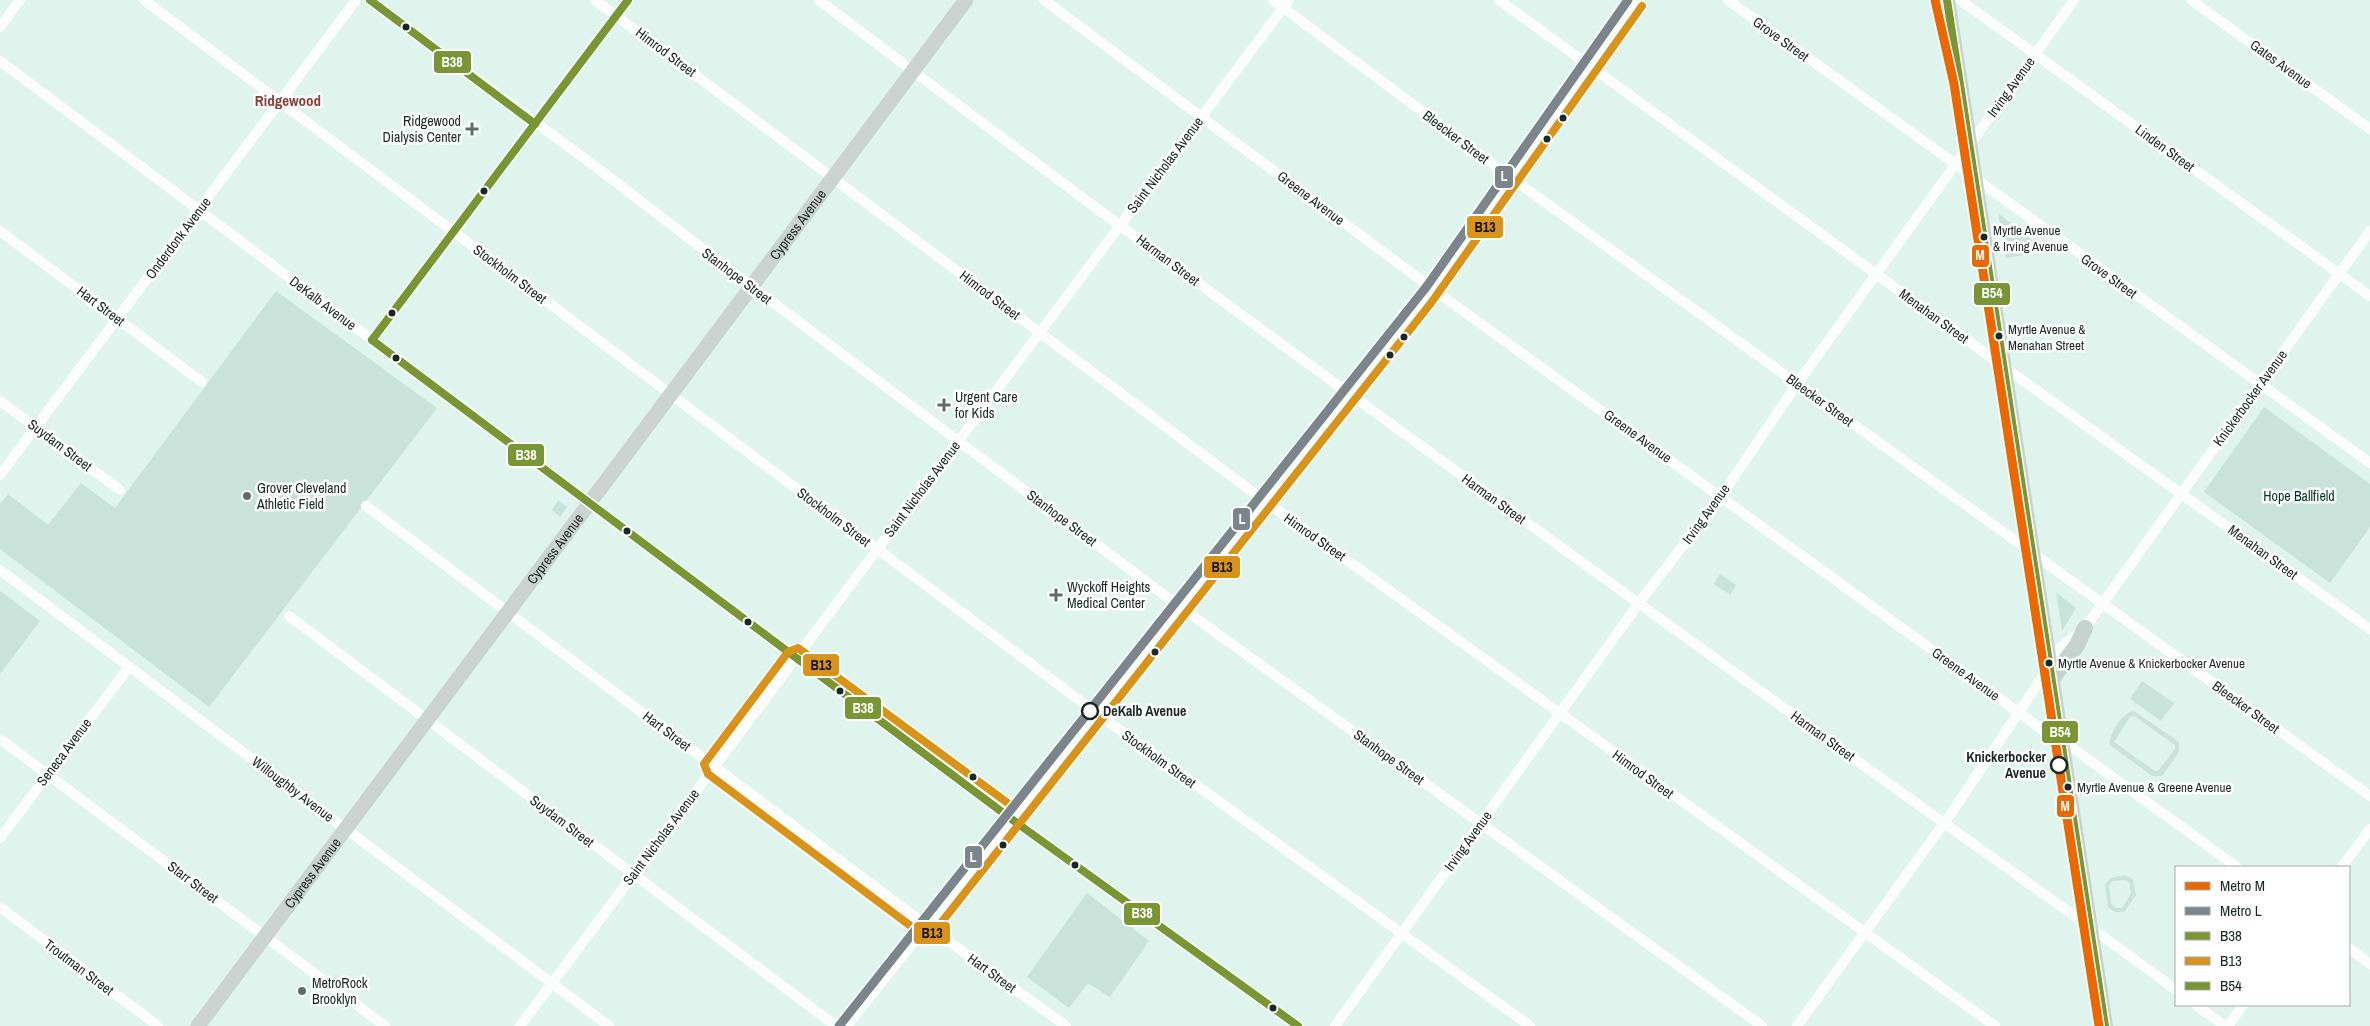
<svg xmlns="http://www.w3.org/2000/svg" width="2370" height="1026" font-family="'Archivo Narrow',sans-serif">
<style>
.green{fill:#c9e3da;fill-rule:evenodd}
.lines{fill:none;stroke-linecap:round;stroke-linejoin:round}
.street{stroke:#fafdfc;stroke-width:10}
.secondary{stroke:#cbd3d0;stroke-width:15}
.primary{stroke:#c6d2ce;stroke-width:16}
.bus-1-casing{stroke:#fff;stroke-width:11}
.bus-2-casing{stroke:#fff;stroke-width:11}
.bus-3-casing{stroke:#fff;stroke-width:11}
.bus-1{stroke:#799534;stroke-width:8}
.bus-2{stroke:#d8931b;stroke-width:8}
.bus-3{stroke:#799534;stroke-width:8}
.metro-1-casing{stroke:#fff;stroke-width:12}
.metro-2-casing{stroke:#fff;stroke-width:12}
.metro-1{stroke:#eb6800;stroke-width:9}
.metro-2{stroke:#7c858c;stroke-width:9}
.bus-dot{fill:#192823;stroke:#fff;stroke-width:2}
.poi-dot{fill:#5e6f69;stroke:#fff;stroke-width:2}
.stop-dot{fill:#fff;stroke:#192823;stroke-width:2.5}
.labels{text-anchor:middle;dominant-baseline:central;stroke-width:5;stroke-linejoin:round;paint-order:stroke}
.bus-label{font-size:13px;fill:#192823;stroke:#fff;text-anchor:start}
.street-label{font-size:14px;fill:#192823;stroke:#fff}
.poi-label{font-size:14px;fill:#192823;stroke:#fff;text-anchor:start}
.park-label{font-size:14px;fill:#003428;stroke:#fff}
.stop-label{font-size:14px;font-weight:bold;fill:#192823;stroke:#fff;text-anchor:start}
.neighbourhood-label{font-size:15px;font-weight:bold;fill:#873f37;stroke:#fff}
.line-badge{stroke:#fff;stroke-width:2}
.badge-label{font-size:14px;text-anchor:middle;font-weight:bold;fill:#fff}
.pale-badge-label{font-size:14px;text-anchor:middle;font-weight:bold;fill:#111}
</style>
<rect width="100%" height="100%" fill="#def4ec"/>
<!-- green -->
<g class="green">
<path d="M1998 213 2033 241 2024 255 2006 258Z"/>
<path d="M276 291 437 408 209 707 0 549V504L8 494 48 525 81 483 115 508Z"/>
<path d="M2264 407 2370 484V527L2330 583 2204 492Z"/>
<path d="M558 500 567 507 560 517 552 510Z"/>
<path d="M1720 574 1736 585 1730 595 1714 584Z"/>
<path d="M0 591 40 621 0 674Z"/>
<path d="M2056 592 2076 608 2062 631Z"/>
<path d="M2142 681 2174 703 2161 721 2130 699Z"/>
<path d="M2134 711 2179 742V752L2162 776H2152L2110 745C2108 734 2123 712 2134 711ZM2134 716 2175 745V749L2158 771H2155L2114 742 2130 717Z"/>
<path d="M2125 875 2133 880 2136 895 2124 912H2115L2108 907 2105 884 2111 878ZM2124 880 2129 882 2131 894 2122 908H2116L2111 903 2109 885 2113 881Z"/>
<path d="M1087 893 1149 941 1110 997 1088 983 1069 1008 1027 977Z"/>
</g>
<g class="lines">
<!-- street -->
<g class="street">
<path d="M144 0 1095 712 1530 1026"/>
<path d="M370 0 608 176 751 286 1179 606 1762 1026"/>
<path d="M595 0 1262 499 1995 1026"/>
<path d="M819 0C1148 250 1484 492 1820 734 1938 820 2059 903 2176 990"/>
<path d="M1044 0 1441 295 2043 730 2078 752 2237 867"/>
<path d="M1273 0 1510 177 2370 796"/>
<path d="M1499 0 2018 377 2370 629"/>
<path d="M1728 0 2370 463"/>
<path d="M1960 0 2370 296"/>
<path d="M2191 0 2370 129"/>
<path d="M0 27 20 0"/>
<path d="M0 61 1010 818 1298 1026"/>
<path d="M0 231 202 382"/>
<path d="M372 340 628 0"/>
<path d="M0 401 120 490"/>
<path d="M0 475 356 0"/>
<path d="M366 506 926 925 1066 1026"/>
<path d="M0 570 609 1026"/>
<path d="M289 616 836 1026"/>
<path d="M0 739 385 1026"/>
<path d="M0 838 129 667"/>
<path d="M2342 867 2370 829"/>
<path d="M0 907 158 1026"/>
<path d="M2349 948 2370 964"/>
<path d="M2196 1005 2225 1026"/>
<path d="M520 1026 1289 0"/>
<path d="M847 1026 1423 297 1510 177 1634 0"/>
<path d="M1335 1026 1639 603 1721 496 1797 384 2074 0"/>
<path d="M1797 1026 1950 815 2039 682 2059 649 2085 628 2370 231"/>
<path d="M2228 1026 2243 1005"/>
</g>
<!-- secondary -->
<path class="secondary" id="s1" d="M198 1026 966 0"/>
<!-- primary -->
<g class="primary">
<path d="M1947 0 2105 1026"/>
<path d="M2052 679 2077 645 2085 628"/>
</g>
<defs>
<g id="bus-1">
<path d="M370 0 535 124"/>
<path d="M372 340 1010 818 1298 1026"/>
<path d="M372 340 628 0"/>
</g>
<path id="bus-2" d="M1009 804 798 648 788 652 704 764 708 774 920 933 926 935 933 933 1431 303 1642 6"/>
<path id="bus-3" d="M1947 0 2105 1026"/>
</defs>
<!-- bus-1 casing -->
<use href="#bus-1" class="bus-1-casing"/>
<!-- bus-2 casing -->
<use href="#bus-2" class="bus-2-casing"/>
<!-- bus-3 casing -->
<use href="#bus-3" class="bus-3-casing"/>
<!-- bus-1 -->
<use href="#bus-1" class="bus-1"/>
<!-- bus-2 -->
<use href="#bus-2" class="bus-2"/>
<!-- bus-3 -->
<use href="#bus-3" class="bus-3"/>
<defs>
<path id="metro-1" d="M1935 0 1954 84 2099 1026"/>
<path id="metro-2" d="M839 1026 1427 286 1628 0"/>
</defs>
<!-- metro-1 casing -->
<use href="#metro-1" class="metro-1-casing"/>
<!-- metro-2 casing -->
<use href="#metro-2" class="metro-2-casing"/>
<!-- metro-1 -->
<use href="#metro-1" class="metro-1"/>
<!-- metro-2 -->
<use href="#metro-2" class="metro-2"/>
</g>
<!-- markers -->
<g class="bus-dot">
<circle cx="406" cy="27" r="4.5"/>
<circle cx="1563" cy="118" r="4.5"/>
<circle cx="1547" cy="139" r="4.5"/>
<circle cx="484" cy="191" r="4.5"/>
<circle cx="1984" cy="237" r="4.5"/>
<circle cx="392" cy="313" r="4.5"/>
<circle cx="1999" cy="336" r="4.5"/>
<circle cx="1404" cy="337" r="4.5"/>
<circle cx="1390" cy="355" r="4.5"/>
<circle cx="396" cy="358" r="4.5"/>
<circle cx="627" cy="531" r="4.5"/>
<circle cx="748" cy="622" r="4.5"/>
<circle cx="1155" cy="652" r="4.5"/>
<circle cx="2049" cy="663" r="4.5"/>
<circle cx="840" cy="691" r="4.5"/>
<circle cx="973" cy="777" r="4.5"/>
<circle cx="2068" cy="787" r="4.5"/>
<circle cx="1003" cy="845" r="4.5"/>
<circle cx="1075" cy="865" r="4.5"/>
<circle cx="1273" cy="1008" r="4.5"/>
</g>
<g class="poi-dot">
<path d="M469.5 121.5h5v5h5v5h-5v5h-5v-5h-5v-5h5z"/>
<path d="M941.5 397.5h5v5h5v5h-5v5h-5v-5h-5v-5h5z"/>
<circle cx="247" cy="496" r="5"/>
<path d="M1053.5 587.5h5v5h5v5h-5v5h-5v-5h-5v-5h5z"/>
<circle cx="302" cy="991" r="5"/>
</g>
<g class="stop-dot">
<circle cx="1090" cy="711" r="8"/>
<circle cx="2059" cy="765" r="8"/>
</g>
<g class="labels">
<!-- bus labels -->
<g class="bus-label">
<text x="1993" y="230">Myrtle Avenue<tspan x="1993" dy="16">&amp; Irving Avenue</tspan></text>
<text x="2008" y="329">Myrtle Avenue &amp;<tspan x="2008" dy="16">Menahan Street</tspan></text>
<text x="2058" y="663">Myrtle Avenue &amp; Knickerbocker Avenue</text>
<text x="2077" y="787">Myrtle Avenue &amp; Greene Avenue</text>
</g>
<!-- street labels -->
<g class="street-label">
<text transform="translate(1781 39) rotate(36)">Grove Street</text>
<text transform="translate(666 52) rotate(37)">Himrod Street</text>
<text transform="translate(2281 64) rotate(36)">Gates Avenue</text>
<text transform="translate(2011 87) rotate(-54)">Irving Avenue</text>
<text transform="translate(1456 137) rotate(37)">Bleecker Street</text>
<text transform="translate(2165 148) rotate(36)">Linden Street</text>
<text transform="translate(1165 165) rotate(-53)">Saint Nicholas Avenue</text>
<text transform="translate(1311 198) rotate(37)">Greene Avenue</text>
<text stroke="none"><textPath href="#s1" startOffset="1001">Cypress Avenue</textPath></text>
<text transform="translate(178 238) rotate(-53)">Onderdonk Avenue</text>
<text transform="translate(1168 260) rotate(37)">Harman Street</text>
<text transform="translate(510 274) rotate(37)">Stockholm Street</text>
<text transform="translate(737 276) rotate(37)">Stanhope Street</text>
<text transform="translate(2109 276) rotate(36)">Grove Street</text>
<text transform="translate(990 295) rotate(37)">Himrod Street</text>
<text transform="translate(323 303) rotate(37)">DeKalb Avenue</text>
<text transform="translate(101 306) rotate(37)">Hart Street</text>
<text transform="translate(1934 316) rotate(36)">Menahan Street</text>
<text transform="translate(2250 398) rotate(-54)">Knickerbocker Avenue</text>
<text transform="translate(1820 400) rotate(36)">Bleecker Street</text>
<text transform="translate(1638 436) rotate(36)">Greene Avenue</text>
<text transform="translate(60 445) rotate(37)">Suydam Street</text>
<text transform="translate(922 489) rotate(-53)">Saint Nicholas Avenue</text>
<text transform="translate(1494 499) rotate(36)">Harman Street</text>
<text transform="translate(1706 514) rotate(-54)">Irving Avenue</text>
<text transform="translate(834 517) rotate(37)">Stockholm Street</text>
<text transform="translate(1062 518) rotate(37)">Stanhope Street</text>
<text transform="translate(1315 537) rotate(35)">Himrod Street</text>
<text stroke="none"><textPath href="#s1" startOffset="596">Cypress Avenue</textPath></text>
<text transform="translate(2263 552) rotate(36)">Menahan Street</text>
<text transform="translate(1966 674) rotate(36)">Greene Avenue</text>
<text transform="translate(2246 707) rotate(36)">Bleecker Street</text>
<text transform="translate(667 731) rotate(37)">Hart Street</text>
<text transform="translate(1823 736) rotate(36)">Harman Street</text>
<text transform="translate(64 752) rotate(-53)">Seneca Avenue</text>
<text transform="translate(1389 757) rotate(36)">Stanhope Street</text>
<text transform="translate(1159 759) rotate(36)">Stockholm Street</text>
<text transform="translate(1643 774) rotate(36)">Himrod Street</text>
<text transform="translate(293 789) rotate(37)">Willoughby Avenue</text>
<text transform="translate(562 821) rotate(37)">Suydam Street</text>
<text transform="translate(661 837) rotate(-53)">Saint Nicholas Avenue</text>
<text transform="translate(1468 841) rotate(-54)">Irving Avenue</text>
<text stroke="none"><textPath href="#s1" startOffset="191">Cypress Avenue</textPath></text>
<text transform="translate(193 882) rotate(37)">Starr Street</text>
<text transform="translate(79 967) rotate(37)">Troutman Street</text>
<text transform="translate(992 973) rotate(36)">Hart Street</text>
</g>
<!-- poi labels -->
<g class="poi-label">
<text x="461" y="121" text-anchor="end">Ridgewood<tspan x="461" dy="16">Dialysis Center</tspan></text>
<text x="955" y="397">Urgent Care<tspan x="955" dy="16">for Kids</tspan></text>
<text x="257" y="488">Grover Cleveland<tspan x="257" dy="16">Athletic Field</tspan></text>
<text x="1067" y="587">Wyckoff Heights<tspan x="1067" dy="16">Medical Center</tspan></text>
<text x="312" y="983">MetroRock<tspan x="312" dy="16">Brooklyn</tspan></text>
</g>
<!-- park labels -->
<g class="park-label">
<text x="2299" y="496">Hope Ballfield</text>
</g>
<!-- stop labels -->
<g class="stop-label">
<text x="1103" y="711">DeKalb Avenue</text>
<text x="2046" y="757" text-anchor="end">Knickerbocker<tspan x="2046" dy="16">Avenue</tspan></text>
</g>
<!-- neighbourhood labels -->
<g class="neighbourhood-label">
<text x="288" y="100">Ridgewood</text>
</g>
</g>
<g class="line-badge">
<rect x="433" y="50" width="39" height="24" rx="5" fill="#799534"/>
<rect x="1494" y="165" width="20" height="24" rx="5" fill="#7c858c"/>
<rect x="1466" y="215" width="38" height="24" rx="5" fill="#d8931b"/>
<rect x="1971" y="244" width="19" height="24" rx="5" fill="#eb6800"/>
<rect x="1973" y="282" width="38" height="24" rx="5" fill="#799534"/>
<rect x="507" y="443" width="38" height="24" rx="5" fill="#799534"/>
<rect x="1232" y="507" width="19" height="24" rx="5" fill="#7c858c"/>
<rect x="1203" y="555" width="38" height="24" rx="5" fill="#d8931b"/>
<rect x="802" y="653" width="38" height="24" rx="5" fill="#d8931b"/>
<rect x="844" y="696" width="38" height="24" rx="5" fill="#799534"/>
<rect x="2041" y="720" width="38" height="24" rx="5" fill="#799534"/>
<rect x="2056" y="794" width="19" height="24" rx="5" fill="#eb6800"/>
<rect x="964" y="845" width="19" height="24" rx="5" fill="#7c858c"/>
<rect x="1123" y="902" width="38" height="24" rx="5" fill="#799534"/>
<rect x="913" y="921" width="38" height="24" rx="5" fill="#d8931b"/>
</g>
<g class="badge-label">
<text x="452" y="67">B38</text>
<text x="1504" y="181">L</text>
<text x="1980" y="260">M</text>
<text x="1992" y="298">B54</text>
<text x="526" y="460">B38</text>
<text x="1242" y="524">L</text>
<text x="863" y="713">B38</text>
<text x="2060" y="737">B54</text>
<text x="2065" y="811">M</text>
<text x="973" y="862">L</text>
<text x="1142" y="918">B38</text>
</g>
<g class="pale-badge-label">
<text x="1485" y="232">B13</text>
<text x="1222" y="572">B13</text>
<text x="821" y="670">B13</text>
<text x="932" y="938">B13</text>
</g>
<!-- legend -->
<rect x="2175" y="866" width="175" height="140" fill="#ffffff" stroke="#a3a9a7"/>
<rect x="2185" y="882" width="25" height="8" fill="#eb6800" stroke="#a3a9a7"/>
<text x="2220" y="891" font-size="15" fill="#192823">Metro M</text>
<rect x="2185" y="907" width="25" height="8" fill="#7c858c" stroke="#a3a9a7"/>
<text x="2220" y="916" font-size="15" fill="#192823">Metro L</text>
<rect x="2185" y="932" width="25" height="8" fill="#799534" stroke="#a3a9a7"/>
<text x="2220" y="941" font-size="15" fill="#192823">B38</text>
<rect x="2185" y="957" width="25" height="8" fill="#d8931b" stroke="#a3a9a7"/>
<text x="2220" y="966" font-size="15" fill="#192823">B13</text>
<rect x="2185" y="982" width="25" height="8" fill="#799534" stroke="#a3a9a7"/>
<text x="2220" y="991" font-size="15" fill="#192823">B54</text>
</svg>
